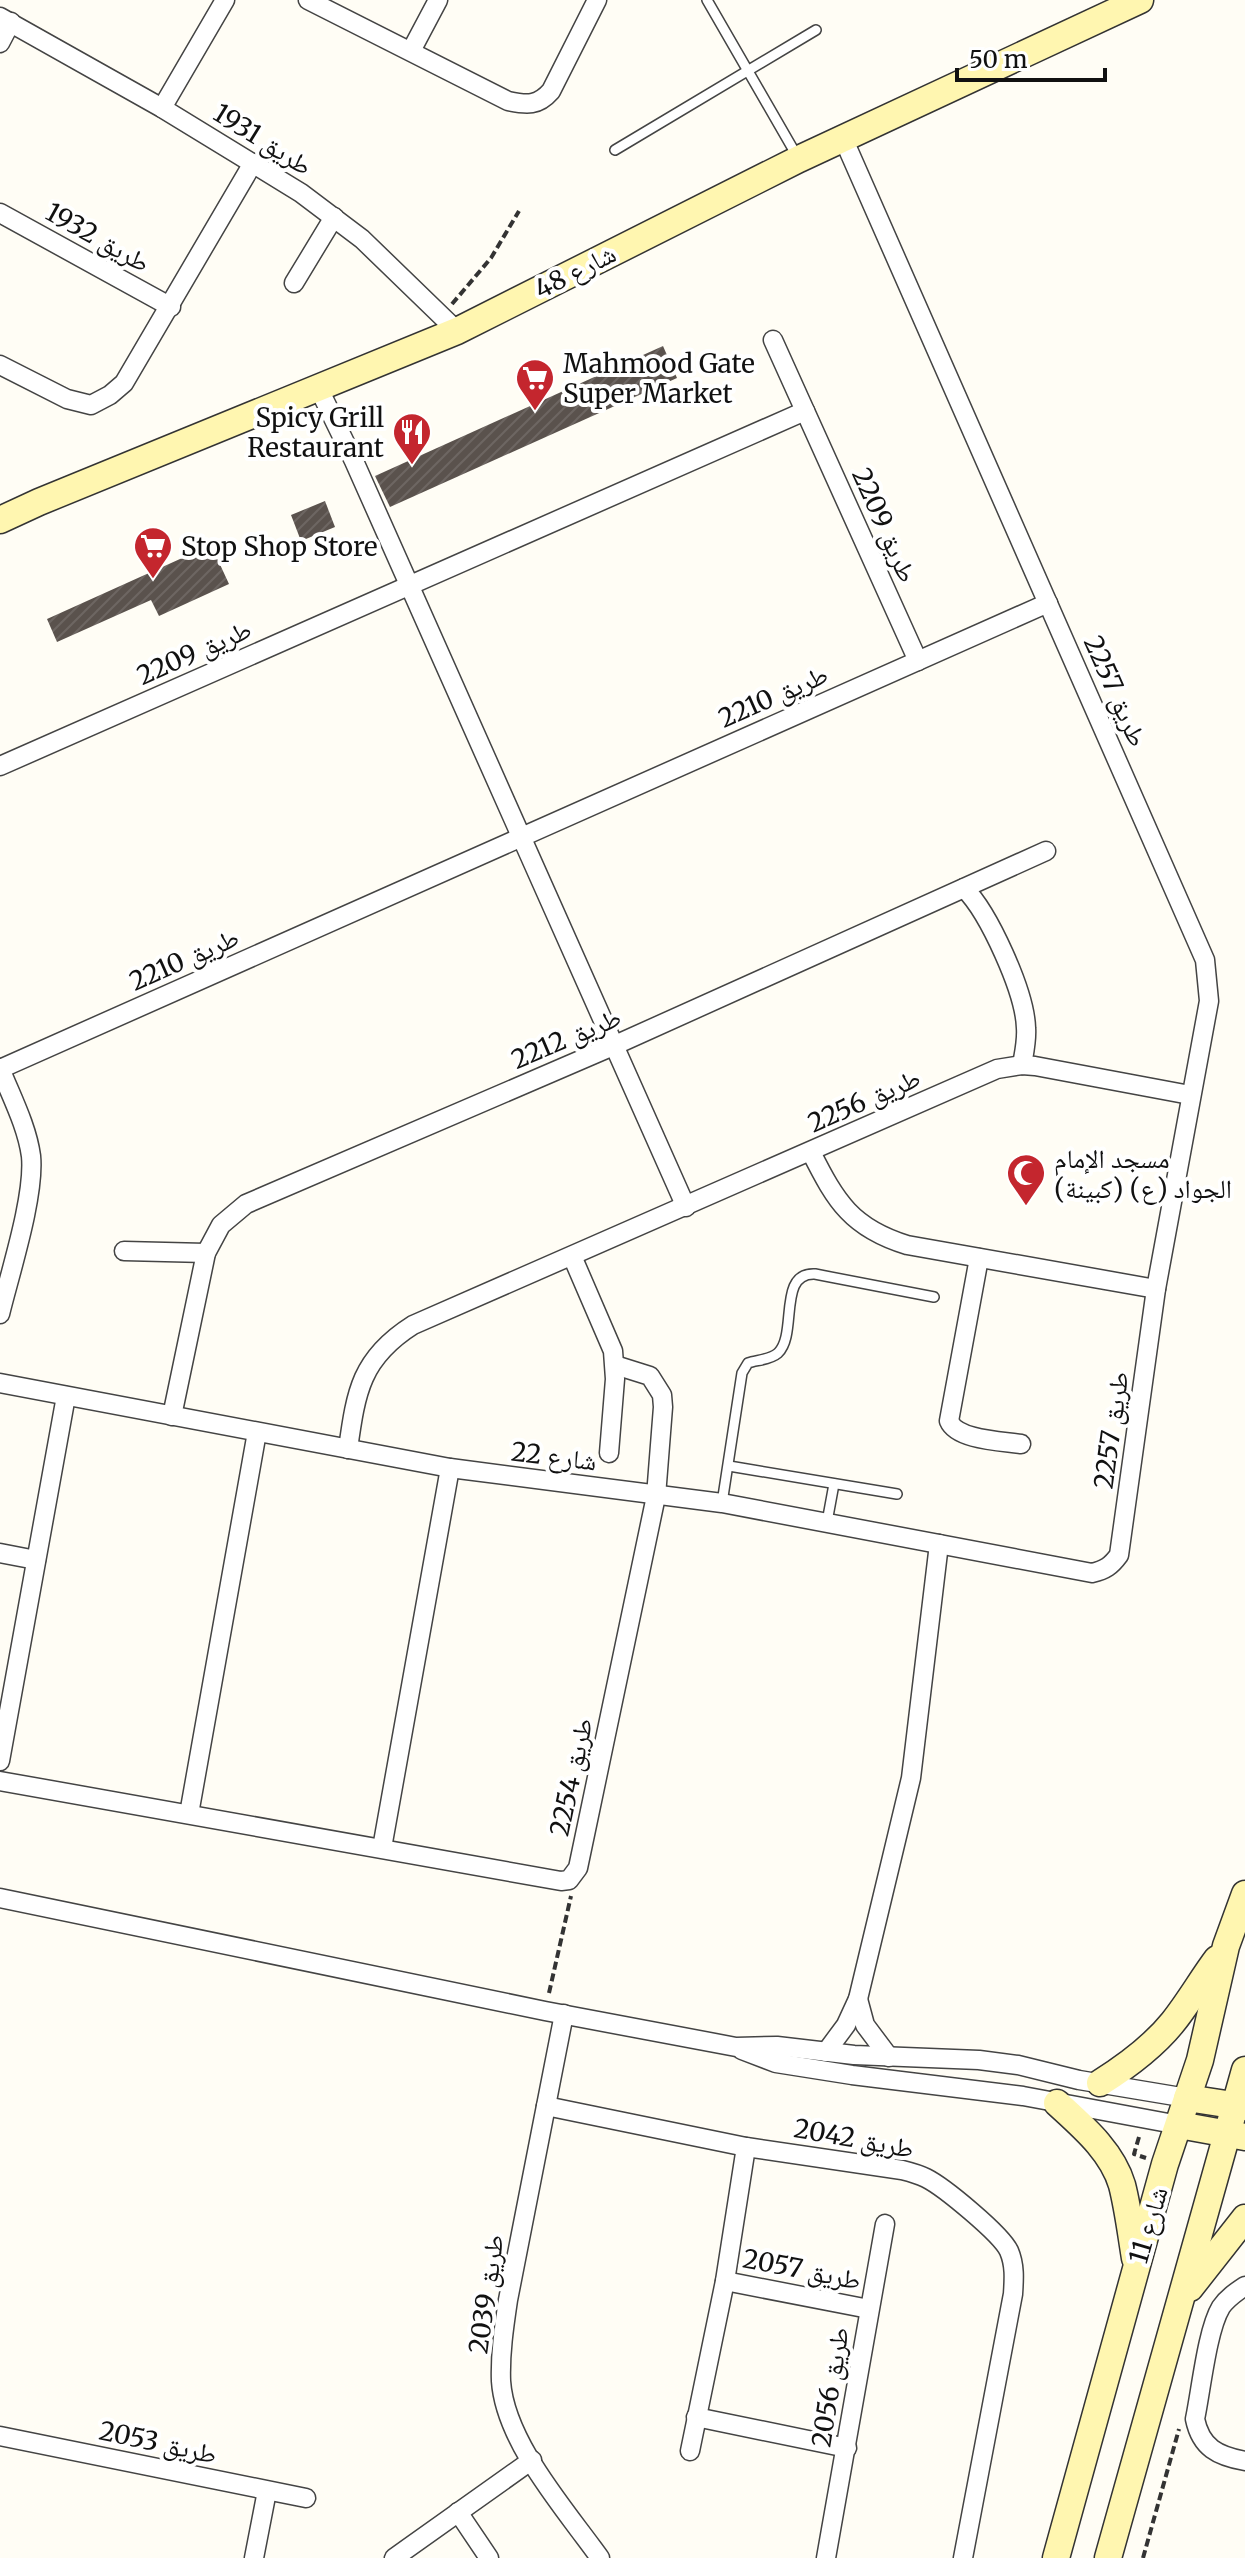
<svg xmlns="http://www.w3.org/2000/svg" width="1245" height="2558" font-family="Merriweather,'Noto Naskh Arabic',serif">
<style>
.building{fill:url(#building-hatch)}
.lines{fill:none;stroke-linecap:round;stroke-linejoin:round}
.lane-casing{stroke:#444;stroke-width:12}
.street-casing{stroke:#444;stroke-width:21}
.secondary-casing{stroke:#333;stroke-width:29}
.path{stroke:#333;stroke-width:4;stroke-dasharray:8 4;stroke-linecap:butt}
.lane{stroke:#fff;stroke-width:9}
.street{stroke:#fff;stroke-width:18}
.secondary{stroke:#fff6b0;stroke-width:26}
.labels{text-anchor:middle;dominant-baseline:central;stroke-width:8;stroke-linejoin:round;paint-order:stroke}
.street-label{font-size:26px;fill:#111;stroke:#fff}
.poi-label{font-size:26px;fill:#111;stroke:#fff;text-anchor:start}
</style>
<defs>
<pattern id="building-hatch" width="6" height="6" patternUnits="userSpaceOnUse" patternTransform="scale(2)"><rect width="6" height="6" fill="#5a524d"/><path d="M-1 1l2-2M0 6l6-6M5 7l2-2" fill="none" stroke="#6d6662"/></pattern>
</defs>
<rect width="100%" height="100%" fill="#fffdf5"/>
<!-- building -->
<g class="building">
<path d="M663 346 677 378 390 507 375 476Z"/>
<path d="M325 501 335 527 301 541 291 515Z"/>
<path d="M211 545 229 584 159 616 151 600 57 642 47 619Z"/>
</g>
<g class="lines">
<defs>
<g id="lane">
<path d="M707 0 797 156"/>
<path d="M615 150 816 30"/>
<path d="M729 1466 897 1494"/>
<path d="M722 1503 742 1373 748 1363C757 1360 770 1360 778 1353 798 1334 777 1272 815 1274L934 1297"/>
<path d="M827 1522 834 1484"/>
</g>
<g id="street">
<path d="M308 0 508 101C527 105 538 106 551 91L597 0"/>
<path d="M0 17 162 108 301 193 362 239 457 331"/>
<path d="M0 43 11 22"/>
<path d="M411 51 438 0"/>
<path d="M162 108 225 0"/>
<path d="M0 213 171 307"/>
<path d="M294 283 334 217"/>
<path d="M773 340 918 661"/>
<path d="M0 365 67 399 91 405 110 395 124 383 253 163"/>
<path d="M318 387 354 461 686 1207"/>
<path d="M0 766 805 411"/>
<path d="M964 888C989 913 1025 992 1026 1028 1027 1041 1024 1053 1022 1065"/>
<path d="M0 1068C11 1096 27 1126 31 1156 35 1196 10 1273 0 1314"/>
<path d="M0 1069 1048 603"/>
<path d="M811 1152C836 1202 852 1228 907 1245L1156 1289"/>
<path d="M124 1251 206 1253"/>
<path d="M572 1256 613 1351 615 1379 609 1453"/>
<path d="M979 1258 949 1421C957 1440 1001 1441 1021 1444"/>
<path d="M0 1383 450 1468 722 1503 1092 1573C1105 1570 1111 1566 1119 1555L1156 1289 1209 1001 1205 960 843 138"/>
<path d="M172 1416 206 1253 221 1225 246 1204 613 1046 1046 851"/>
<path d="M348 1449C356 1391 361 1358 413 1325L997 1069 1022 1065 1035 1066 1190 1095"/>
<path d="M0 1553 36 1560"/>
<path d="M0 1761 66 1396"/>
<path d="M0 1781 561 1881 569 1880 578 1868 656 1496 663 1407 662 1395 650 1376 615 1365"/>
<path d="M189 1814 257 1432"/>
<path d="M382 1848 450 1468"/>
<path d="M0 1898 545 2011 736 2047 777 2046 854 2055 979 2060 1018 2065 1079 2080 1187 2098"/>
<path d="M858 1999 865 2025 889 2057"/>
<path d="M564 2014 508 2300C504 2327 500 2354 501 2381 505 2442 565 2509 600 2558"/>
<path d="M742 2050 776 2063 852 2075 1023 2096 1179 2125"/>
<path d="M826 2052 846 2025 858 1999 911 1778 939 1544"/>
<path d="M546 2106 746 2147 902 2170C910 2172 918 2174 926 2178 944 2187 1001 2234 1009 2251 1015 2265 1014 2279 1013 2294L963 2558"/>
<path d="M725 2281 869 2309"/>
<path d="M1245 2286C1236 2292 1227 2298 1221 2307 1207 2330 1201 2391 1195 2419 1201 2448 1218 2456 1245 2461"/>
<path d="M696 2417 847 2448"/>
<path d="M0 2436 306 2498"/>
<path d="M690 2451 725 2281 746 2147"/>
<path d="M458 2512 489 2558"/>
<path d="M254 2558 267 2491"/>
<path d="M394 2558 532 2460"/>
<path d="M826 2558 885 2224"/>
</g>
<g id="secondary">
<path d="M0 520 39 502 457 331 799 159 1140 0"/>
<path d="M1100 2083C1127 2066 1153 2047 1173 2022 1189 2002 1202 1979 1217 1959"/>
<path d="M1187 2098 1245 2107"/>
<path d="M1057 2103C1082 2126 1112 2151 1122 2185 1128 2208 1131 2234 1135 2258"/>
<path d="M1179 2125 1245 2137"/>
<path d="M1190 2288 1245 2218"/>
<path d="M1056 2558 1165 2164 1200 2060 1226 1946 1245 1894"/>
<path d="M1108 2558 1245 2070"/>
</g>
</defs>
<!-- lane casing -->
<use href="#lane" class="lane-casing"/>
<!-- street casing -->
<use href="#street" class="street-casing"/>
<!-- secondary casing -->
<use href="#secondary" class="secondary-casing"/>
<!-- path -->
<g class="path">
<path d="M452 304 491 258 519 211"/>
<path d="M549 1993 571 1896"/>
<path d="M1139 2137 1134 2154 1146 2158"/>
<path d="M1143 2558 1179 2429"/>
</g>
<!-- lane -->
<use href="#lane" class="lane"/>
<!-- street -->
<use href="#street" class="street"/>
<!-- secondary -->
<use href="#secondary" class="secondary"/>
</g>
<!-- icons -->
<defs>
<symbol id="supermarket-pin" viewBox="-11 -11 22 30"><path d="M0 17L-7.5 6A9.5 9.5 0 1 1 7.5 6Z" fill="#c4262e" stroke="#fff"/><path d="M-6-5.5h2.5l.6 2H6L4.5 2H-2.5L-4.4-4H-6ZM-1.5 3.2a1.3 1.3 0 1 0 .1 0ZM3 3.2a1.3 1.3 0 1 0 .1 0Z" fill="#fff"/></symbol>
<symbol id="restaurant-pin" viewBox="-11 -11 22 30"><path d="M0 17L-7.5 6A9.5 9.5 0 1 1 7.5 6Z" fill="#c4262e" stroke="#fff"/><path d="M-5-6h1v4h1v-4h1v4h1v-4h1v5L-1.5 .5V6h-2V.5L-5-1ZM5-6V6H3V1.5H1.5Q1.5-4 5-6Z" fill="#fff"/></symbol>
<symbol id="mosque-pin" viewBox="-11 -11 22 30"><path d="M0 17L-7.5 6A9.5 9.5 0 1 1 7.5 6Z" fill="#c4262e" stroke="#fff"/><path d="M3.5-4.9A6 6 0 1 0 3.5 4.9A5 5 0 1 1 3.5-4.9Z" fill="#fff"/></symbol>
</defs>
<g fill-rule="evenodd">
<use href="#supermarket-pin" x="513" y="356" width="44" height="60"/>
<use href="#restaurant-pin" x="390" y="410" width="44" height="60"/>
<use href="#supermarket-pin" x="131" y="524" width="44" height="60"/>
<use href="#mosque-pin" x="1004" y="1151" width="44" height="60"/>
</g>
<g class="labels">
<!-- street labels -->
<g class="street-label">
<text transform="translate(263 139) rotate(32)">طريق 1931</text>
<text transform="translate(98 237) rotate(29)">طريق 1932</text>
<text transform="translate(575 271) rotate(-27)">شارع 48</text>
<text transform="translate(885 525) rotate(66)">طريق 2209</text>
<text transform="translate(194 652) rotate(-24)">طريق 2209</text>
<text transform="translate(1116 691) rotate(66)">طريق 2257</text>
<text transform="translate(773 696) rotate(-24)">طريق 2210</text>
<text transform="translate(184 959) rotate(-24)">طريق 2210</text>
<text transform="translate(566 1038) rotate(-23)">طريق 2212</text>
<text transform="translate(864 1100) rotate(-24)">طريق 2256</text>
<text transform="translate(1111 1430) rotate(-82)">طريق 2257</text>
<text transform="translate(554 1456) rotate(7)">شارع 22</text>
<text transform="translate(571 1777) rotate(-78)">طريق 2254</text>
<text transform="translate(854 2138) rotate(10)">طريق 2042</text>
<text transform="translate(1148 2225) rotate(-74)">شارع 11</text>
<text transform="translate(802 2269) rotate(11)">طريق 2057</text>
<text transform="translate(486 2294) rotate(-82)">طريق 2039</text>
<text transform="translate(830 2387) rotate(-81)">طريق 2056</text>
<text transform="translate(158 2442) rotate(12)">طريق 2053</text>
</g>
<!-- poi labels -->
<g class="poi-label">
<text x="563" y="363">Mahmood Gate<tspan x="563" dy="30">Super Market</tspan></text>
<text x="384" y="417" text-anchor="end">Spicy Grill<tspan x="384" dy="30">Restaurant</tspan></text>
<text x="181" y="546">Stop Shop Store</text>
<text x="1054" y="1158">مسجد الإمام<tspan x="1054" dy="30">الجواد (ع) (كبينة)</tspan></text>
</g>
</g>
<!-- scale -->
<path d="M957 68v12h148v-12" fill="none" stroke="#111111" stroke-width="4"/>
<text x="969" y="68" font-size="24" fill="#111111" stroke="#ffffff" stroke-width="6" paint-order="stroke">50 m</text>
</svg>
